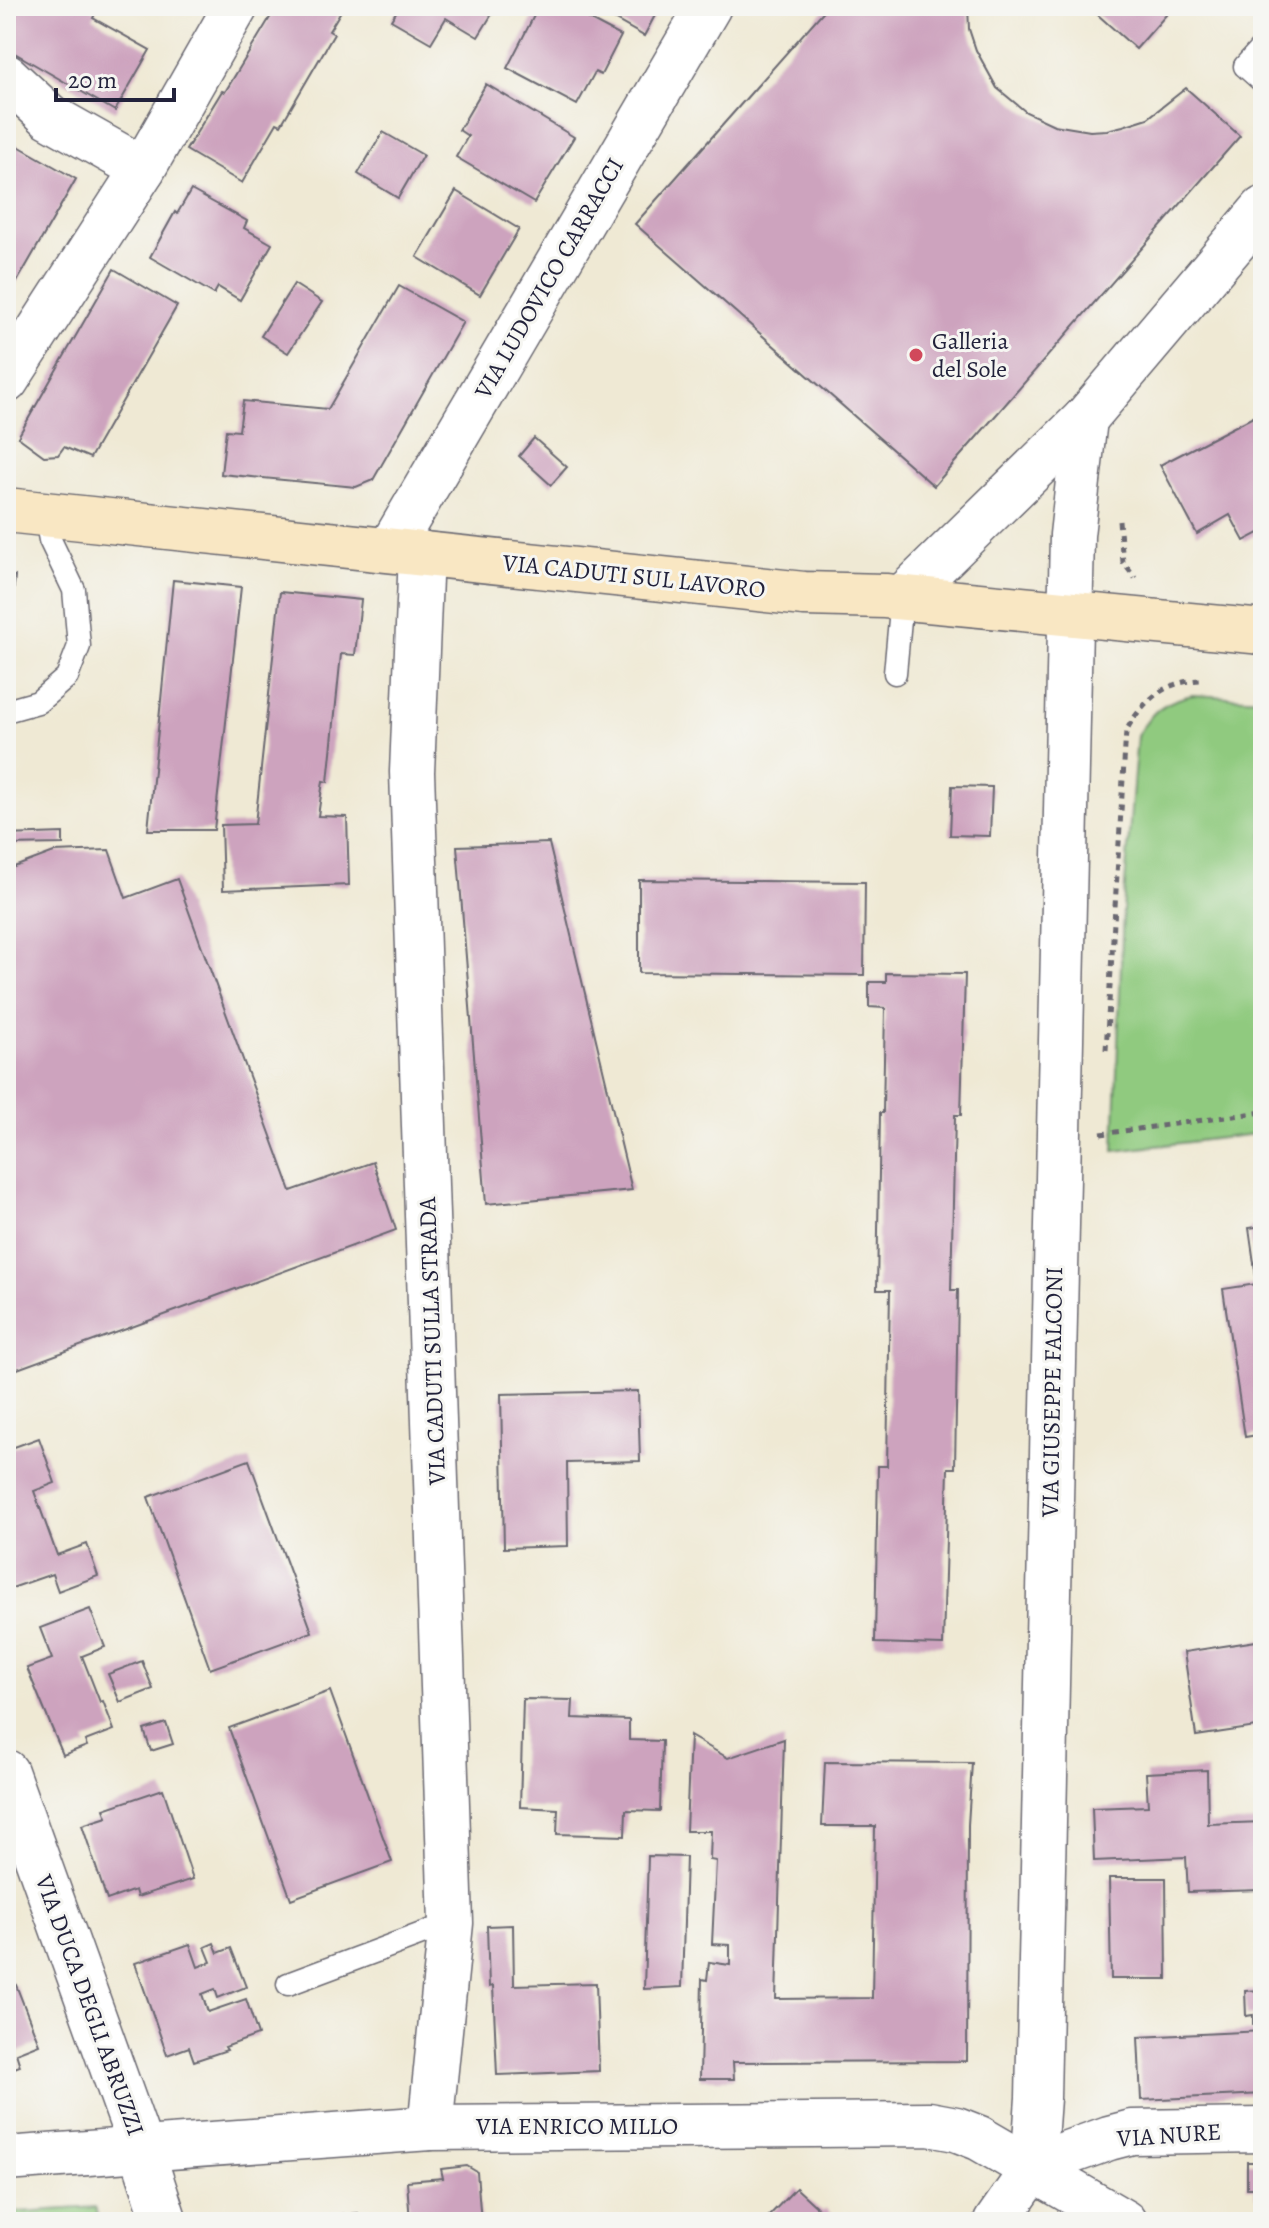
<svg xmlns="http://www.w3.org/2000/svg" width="1269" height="2228" font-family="Alegreya,serif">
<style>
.green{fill:#90ca7f;stroke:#59765d;stroke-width:2}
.building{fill:#cda3be}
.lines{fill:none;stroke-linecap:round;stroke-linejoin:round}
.lane-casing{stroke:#6a6871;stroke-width:25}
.street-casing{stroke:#6a6871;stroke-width:47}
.secondary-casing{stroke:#6a6871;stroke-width:47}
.path{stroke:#6a6871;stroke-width:5;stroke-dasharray:6 6;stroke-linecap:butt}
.lane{stroke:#fff;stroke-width:22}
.street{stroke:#fff;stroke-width:44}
.secondary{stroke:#f9e7c3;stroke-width:44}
.poi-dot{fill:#d1495b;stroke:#f6f6f2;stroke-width:3}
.labels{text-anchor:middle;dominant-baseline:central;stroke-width:6;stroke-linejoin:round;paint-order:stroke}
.street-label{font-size:24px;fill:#22223b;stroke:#f6f6f2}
.poi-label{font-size:24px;fill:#22223b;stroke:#f6f6f2;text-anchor:start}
</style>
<rect width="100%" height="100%" fill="#f6f6f2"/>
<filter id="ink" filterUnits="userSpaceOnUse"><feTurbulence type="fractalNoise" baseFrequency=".0125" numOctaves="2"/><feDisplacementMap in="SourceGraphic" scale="16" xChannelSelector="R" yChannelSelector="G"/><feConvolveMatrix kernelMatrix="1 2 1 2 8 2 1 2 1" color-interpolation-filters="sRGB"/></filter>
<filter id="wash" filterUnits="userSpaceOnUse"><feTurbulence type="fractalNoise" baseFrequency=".006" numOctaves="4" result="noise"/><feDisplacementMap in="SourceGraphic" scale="32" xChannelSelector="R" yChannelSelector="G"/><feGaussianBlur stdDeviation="1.8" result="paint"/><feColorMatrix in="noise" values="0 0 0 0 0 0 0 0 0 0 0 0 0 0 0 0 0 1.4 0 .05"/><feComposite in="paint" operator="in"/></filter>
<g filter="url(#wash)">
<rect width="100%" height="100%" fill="#efe9d4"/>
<!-- green -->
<g class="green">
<path d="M1192 695 1263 699V1133L1114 1151 1123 910 1137 736C1152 710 1163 702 1192 695Z"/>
<path d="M95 2207 101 2222H6V2213Z"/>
</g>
<g id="blocks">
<!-- building -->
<g class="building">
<path d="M17 6H86L96 12 93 18 150 50 115 111 6 48V26Z"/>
<path d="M277 6H344L329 31 334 34 281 125 277 123 242 183 186 150 222 91 225 92Z"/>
<path d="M400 6H497L478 37 446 18 431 43 391 20Z"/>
<path d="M539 6H564L621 36 601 75 595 72 577 105 507 68Z"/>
<path d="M591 6H660L644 36Z"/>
<path d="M828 6H968L969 29 976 50 997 88 1026 112 1054 125 1090 131 1107 130 1123 126 1148 118 1186 88 1240 136 934 486 635 224Z"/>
<path d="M1088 6H1174L1136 49Z"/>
<path d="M486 84 574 137 534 203 456 157 468 136 459 130Z"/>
<path d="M383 132 423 155 398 198 358 174Z"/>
<path d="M6 139 76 179 6 301Z"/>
<path d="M191 190 247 221 244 228 272 244 240 300 218 287 214 294 150 257 175 212 177 214Z"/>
<path d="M456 191 519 229 480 295 417 257Z"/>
<path d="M114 269 177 306 90 458 64 447 58 455 44 456 18 437Z"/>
<path d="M294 284 322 302 288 353 261 336Z"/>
<path d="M399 286 463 322 373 480 356 487 221 474 226 430 239 431 243 401 328 409Z"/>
<path d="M1263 412V531L1244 541 1230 515 1197 534 1160 465Z"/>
<path d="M534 438 567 467 551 485 519 456Z"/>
<path d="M6 575 15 576 8 646H6Z"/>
<path d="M173 580 241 587 214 830H148Z"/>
<path d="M280 592 361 600 355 655 341 654 328 782 323 781 318 816 347 817 349 885 223 890 221 825 255 824Z"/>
<path d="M952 786 992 787 990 836 950 835Z"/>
<path d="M63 833V844L6 845V835Z"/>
<path d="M549 843 632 1190 486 1204 457 846Z"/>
<path d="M109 850 126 898 177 879 291 1191 373 1162 396 1230 12 1371 6 1354V870L54 852Z"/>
<path d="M639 880 865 882 864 975 639 973Z"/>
<path d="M886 973 965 974 961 1115H955L951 1290H958L955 1468H948L943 1645 875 1643 878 1466H887L890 1290H877L880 1113H883L885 1008 869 1007V982H886Z"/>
<path d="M1263 1226V1434L1245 1437 1223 1289 1257 1284 1249 1228Z"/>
<path d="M638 1391 640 1461 567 1463 568 1546 504 1548 501 1394Z"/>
<path d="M39 1438 55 1483 34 1491 57 1555 87 1544 98 1576 58 1591 52 1574 6 1590V1450Z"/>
<path d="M249 1460 312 1632 210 1669 148 1497Z"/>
<path d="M90 1609 105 1647 82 1656 100 1702 103 1701 114 1730 85 1741 87 1746 63 1755 27 1668 52 1659 40 1628Z"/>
<path d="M1263 1640V1726L1196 1736 1184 1652Z"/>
<path d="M142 1661 153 1689 120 1702 108 1674Z"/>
<path d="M330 1691 392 1862 291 1899 229 1728Z"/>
<path d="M523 1699 573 1700 572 1718 629 1720V1740L662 1741 660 1811 626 1810 625 1836 557 1834 558 1809 520 1807Z"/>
<path d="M166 1723 173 1744 151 1751 144 1730Z"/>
<path d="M690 1736 728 1758 784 1739 776 1999 872 1998 875 1826H822L825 1762 972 1763 968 1825 967 2061 733 2062 734 2079H700L702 1979 707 1980 709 1962 730 1965V1945L712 1944 716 1861 710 1860 711 1831H686Z"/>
<path d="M1207 1770 1208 1824 1263 1822V1890L1188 1892 1186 1857 1094 1861 1092 1808 1148 1806 1146 1773Z"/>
<path d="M163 1789 193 1879 137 1897 135 1890 107 1900 82 1825 107 1817 104 1809Z"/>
<path d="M648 1856 686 1857 682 1987 644 1989Z"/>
<path d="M1109 1878H1166L1167 1979H1111Z"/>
<path d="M513 1925 514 1985 596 1983 599 2071 497 2075 493 1986 489 1987 487 1926Z"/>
<path d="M214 1943 218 1953 231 1948 246 1987 218 1998 215 1989 202 1994 208 2012 246 1999 258 2035 225 2047 227 2050 194 2061 189 2047 167 2055 135 1963 190 1944 198 1967 211 1962 205 1947Z"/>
<path d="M6 1971 13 1987 16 1985 39 2044 16 2053 20 2066 6 2071Z"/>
<path d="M1263 1990V2024L1253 2025V2015L1246 2016 1245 1991Z"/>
<path d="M1263 2031V2094L1141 2100 1138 2037Z"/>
<path d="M1247 2162H1263V2197H1255V2188H1247Z"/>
<path d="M467 2166 477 2172 481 2222H410L407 2181 443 2178 441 2169Z"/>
<path d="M796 2188 822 2212 826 2209 839 2222H763Z"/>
<path d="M358 2213 359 2222H300V2220Z"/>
</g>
</g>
</g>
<g filter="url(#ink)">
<use href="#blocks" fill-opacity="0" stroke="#6a6871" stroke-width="2"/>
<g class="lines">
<defs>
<g id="lane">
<path d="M1263 46 1245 66 1263 82"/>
<path d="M895 673 902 598"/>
<path d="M6 711 38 702 67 677 79 646 74 590 50 540 45 514"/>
<path d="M288 1984 451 1923"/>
</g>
<g id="street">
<path d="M6 76 49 116 143 169"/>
<path d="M6 381 143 169 236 6"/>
<path d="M390 549 709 6"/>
<path d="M421 553 412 772 451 1923 430 2128"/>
<path d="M902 598 1085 419 1263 209"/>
<path d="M6 1772 141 2148 165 2222"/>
<path d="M6 2159 430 2128 929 2124 956 2129 979 2138 1124 2222"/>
<path d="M1033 2169 1038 2098 1072 535 1085 419"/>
<path d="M996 2222 1033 2169 1070 2152 1109 2138 1132 2132 1263 2130"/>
</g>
<path id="secondary" d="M6 510 804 594 885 596 1263 632"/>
</defs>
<!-- lane casing -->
<use href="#lane" class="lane-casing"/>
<!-- street casing -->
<use href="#street" class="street-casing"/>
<!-- secondary casing -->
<use href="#secondary" class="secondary-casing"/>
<!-- path -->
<g class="path">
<path d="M1119 521 1123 562 1135 578"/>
<path d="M1106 1050 1126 731C1143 700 1166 680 1203 680"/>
<path d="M1101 1134 1263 1112"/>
</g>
<!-- lane -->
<use href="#lane" class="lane"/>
<!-- street -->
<use href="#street" class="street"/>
<!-- secondary -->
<use href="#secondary" class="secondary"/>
</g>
</g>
<!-- markers -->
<circle class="poi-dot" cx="916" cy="355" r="8"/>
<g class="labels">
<!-- street labels -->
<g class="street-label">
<text transform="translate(549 278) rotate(-60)">VIA LUDOVICO CARRACCI</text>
<text transform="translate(634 576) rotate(6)">VIA CADUTI SUL LAVORO</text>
<text transform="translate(432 1341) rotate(-92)">VIA CADUTI SULLA STRADA</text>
<text transform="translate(1052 1392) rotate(-89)">VIA GIUSEPPE FALCONI</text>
<text transform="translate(90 2005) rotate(70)">VIA DUCA DEGLI ABRUZZI</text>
<text x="577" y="2126">VIA ENRICO MILLO</text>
<text transform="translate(1169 2135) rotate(-4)">VIA NURE</text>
</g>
<!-- poi labels -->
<g class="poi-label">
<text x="932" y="341">Galleria<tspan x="932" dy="28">del Sole</tspan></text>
</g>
</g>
<!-- margin -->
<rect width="1269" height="2228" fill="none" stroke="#f6f6f2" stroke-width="32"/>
<!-- scale -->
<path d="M56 88v12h118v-12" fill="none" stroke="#22223b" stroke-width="4"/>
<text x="68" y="88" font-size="24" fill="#22223b" stroke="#f6f6f2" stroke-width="6" paint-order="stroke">20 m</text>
</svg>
